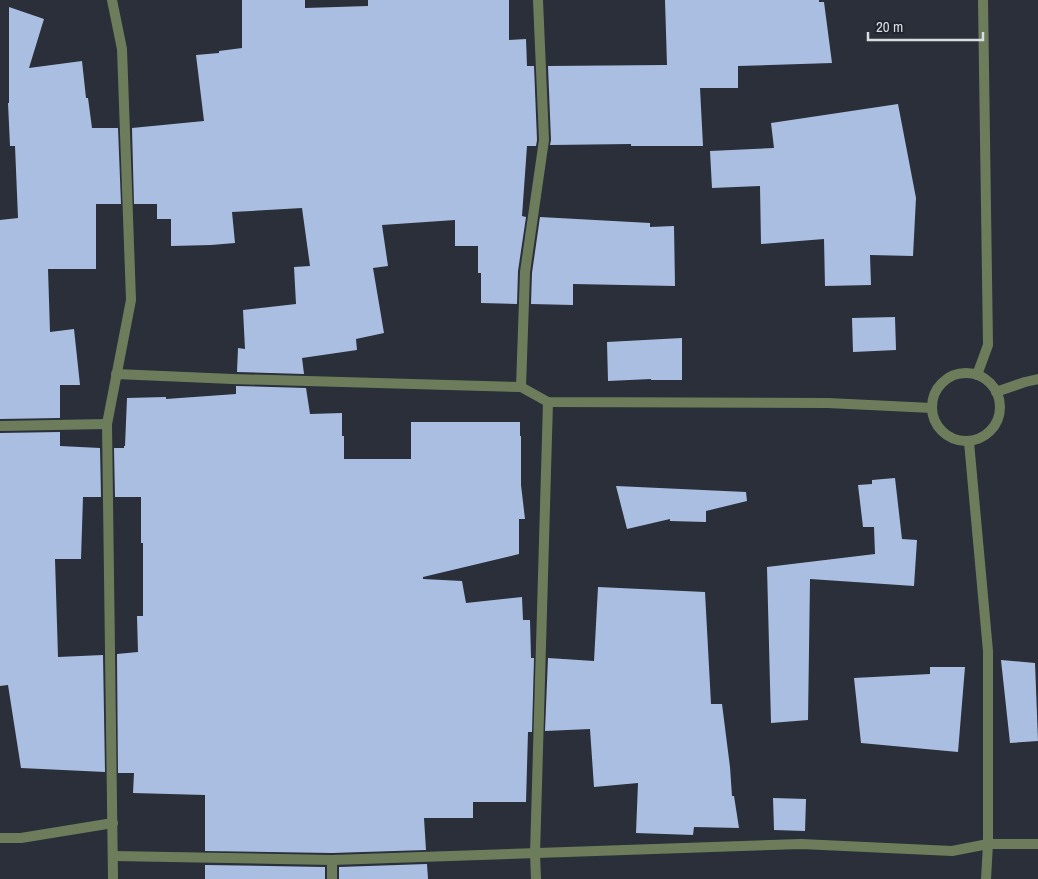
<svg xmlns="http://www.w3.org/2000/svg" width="1038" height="879" font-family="'Archivo Narrow',sans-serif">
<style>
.building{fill:#aabee2}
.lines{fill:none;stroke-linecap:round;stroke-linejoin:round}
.minor{stroke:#6d7d5c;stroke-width:10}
</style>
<rect width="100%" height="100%" fill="#2a2f39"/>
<!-- building -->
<g class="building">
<path d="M242 0H305V8L368 6V0H509V40L526 39 527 66H534L537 140 536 146H527L522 216 526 217 518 271 517 304 481 303V273H478V246H455V220L382 225 388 266 373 268 384 333 356 339 357 350 302 358 304 374 237 372 238 348 245 349 243 310 296 304 294 267 310 266 302 208 232 212 235 243 211 245 171 246V219H157V204H134L132 128 204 121 196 55 219 53V51L242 48Z"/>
<path d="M665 0H819V2H824L832 63 738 66V88H700L703 146H631V144L550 145 551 140 548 66 667 65Z"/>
<path d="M9 7 44 19 29 68 82 61 86 98H88L92 128H118L121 204H96V269H48L50 332 74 329 80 385H60V418L0 419V220L18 218 15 146H10L8 103H9Z"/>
<path d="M898 104 916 198 913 256 870 255 871 285 825 286 824 239 761 244 760 186 712 188 710 151 774 148 771 123Z"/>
<path d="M540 217 650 223V227L674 226 675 286 573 284V305L531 304 532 273Z"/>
<path d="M895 317 896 350 853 352 852 318Z"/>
<path d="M682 338V380H651V379L608 381 607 342Z"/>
<path d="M236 386 306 388 310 414 342 413V436H344V459H411V422H520V436H521V485L525 519H519V554L423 577V579L462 581 466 603 522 597 523 620H530L531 658H534L532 732H528L526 802H473V818H424L426 850 332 853 205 851V795L133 793 134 773H118L117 654 138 652 137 616H143V543H141V497H115L114 448H124V446H125L127 398 166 397V399L236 394Z"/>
<path d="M60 432V446L100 448 101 497H83L81 559H55L58 657 103 655 105 772 21 768 8 685 0 686V433Z"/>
<path d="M895 478 902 539 917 540 914 586 810 579 808 720 771 723 767 567 875 554 874 527H863L858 485 872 484V480Z"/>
<path d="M616 486 746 492 747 501 706 511V522L670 521V519L627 529Z"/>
<path d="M598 587 705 592 711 704H722L730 767 732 796H734L739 828 694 827 693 835 636 833 638 783 594 787 590 729 545 731 548 658 594 661Z"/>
<path d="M1001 660 1035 663 1038 741 1010 743Z"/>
<path d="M930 667H965L958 752 861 743 854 678 930 674Z"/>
<path d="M773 798 806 799 805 831 774 830Z"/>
<path d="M427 864 428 879H339V867Z"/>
<path d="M205 865 325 867V879H205Z"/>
</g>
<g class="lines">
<!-- minor -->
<g class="minor">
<path d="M112 0 122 49 131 300 107 424 113 879"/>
<circle cx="966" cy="407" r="34"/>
<path d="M116 374 232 379 521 387 548 402 828 403 932 408"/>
<path d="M977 375 988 345 983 0"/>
<path d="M521 387 525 272 544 140 538 0"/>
<path d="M996 392 1025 382 1038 379"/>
<path d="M0 426 107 424"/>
<path d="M969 442 988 651V844L986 879"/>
<path d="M0 838H21L113 823"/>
<path d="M113 856 332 860 801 844 952 851 988 844H1038"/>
<path d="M332 879V860"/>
<path d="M536 879 535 854 548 402"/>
</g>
</g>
<!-- scale -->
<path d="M868 32v8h115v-8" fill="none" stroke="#d9dde3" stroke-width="2.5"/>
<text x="876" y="32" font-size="15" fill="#d9dde3" stroke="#20252f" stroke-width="4" paint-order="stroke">20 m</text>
</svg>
